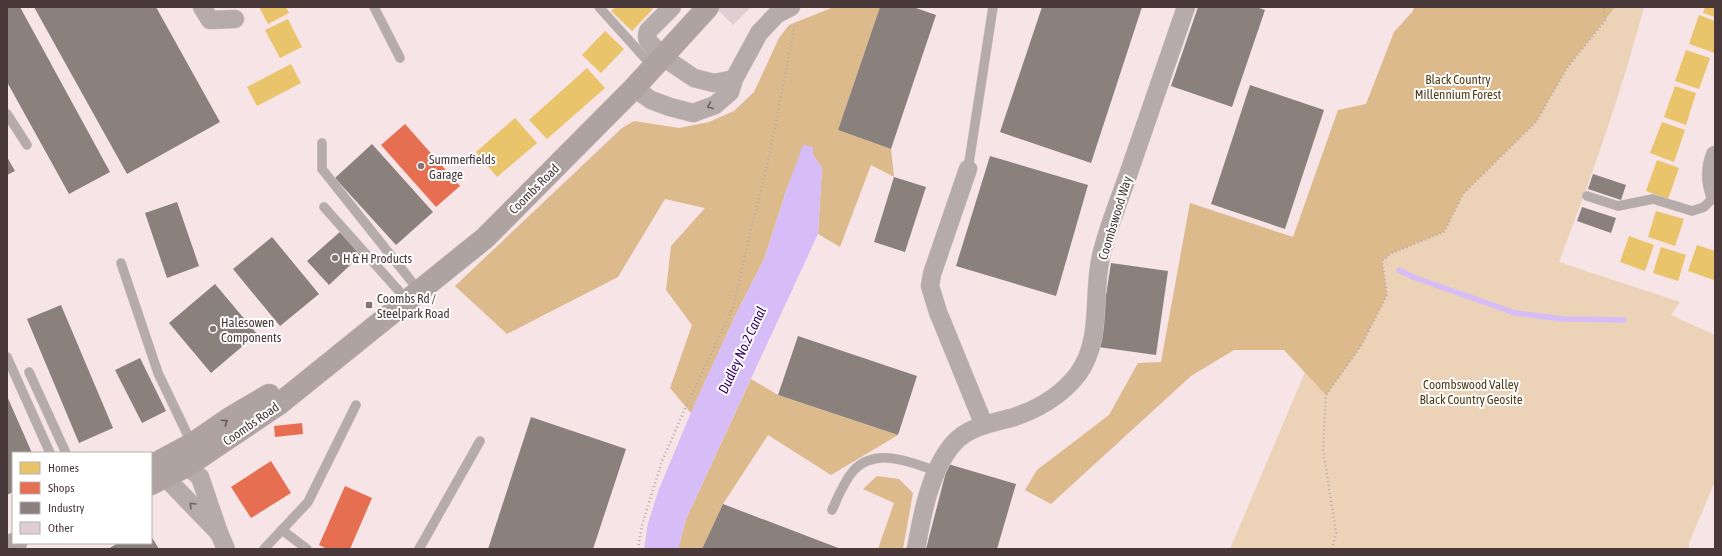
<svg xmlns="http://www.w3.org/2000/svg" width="1722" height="556" font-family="'Asap Condensed',sans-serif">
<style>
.green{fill:#ecd2b7}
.forest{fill:#ddba8c}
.water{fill:#d7bdf7}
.homes{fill:#e9c46a}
.shops{fill:#e76f51}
.industry{fill:#8a817c}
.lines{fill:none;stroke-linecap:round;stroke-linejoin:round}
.stream{stroke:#d7bdf7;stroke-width:5.5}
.building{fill:#deced4}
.service-casing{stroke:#d2c3c4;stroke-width:10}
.minor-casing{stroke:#d2c3c4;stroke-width:19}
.primary-casing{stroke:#d2c3c4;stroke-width:23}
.path{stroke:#b4abaa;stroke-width:2.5;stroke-dasharray:1 3;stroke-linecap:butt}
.service{stroke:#b5abaa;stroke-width:9}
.minor{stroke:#b5abaa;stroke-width:18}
.primary{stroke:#afa3a2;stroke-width:22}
.oneway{stroke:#6f6061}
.oneway2{stroke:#685859}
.poi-dot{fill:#867476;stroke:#fff;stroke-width:1.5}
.labels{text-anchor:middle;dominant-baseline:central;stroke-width:4;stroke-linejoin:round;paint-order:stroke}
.park-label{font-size:13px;fill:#533d19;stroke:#fff}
.poi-label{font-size:13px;fill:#49383a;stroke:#fff;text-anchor:start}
.street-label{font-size:13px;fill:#49383a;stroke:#fff}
.water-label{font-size:14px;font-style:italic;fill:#380265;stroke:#fff}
</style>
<rect width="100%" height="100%" fill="#f6e4e6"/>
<!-- green -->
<path class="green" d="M1571 7H1644C1621 94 1591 178 1559 262L1680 302 1671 315 1715 335V481L1689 543V549H1230L1308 365 1321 342Z"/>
<!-- forest -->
<g class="forest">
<path d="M834 7H880L838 130 891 149 894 177 871 165 840 247 818 234 822 168 813 155 787 188 765 257 736 314 691 413 670 388 692 325 666 290 671 246 705 208 665 199 618 277 507 334 455 286 622 128 634 121 679 128 709 122 734 111 754 92 779 38 789 25Z"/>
<path d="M1414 7H1615L1567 68 1536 122 1463 194 1444 232 1390 254 1382 261 1387 295 1361 346 1326 395 1284 350H1234L1191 376 1051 504 1025 490 1037 470 1109 415 1138 363 1161 362 1190 203 1293 237 1338 110 1366 104 1394 32 1413 11Z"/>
<path d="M751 379 778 395 898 435 831 475 768 435 723 504 702 549H678L686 519Z"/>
<path d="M877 476 899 479 913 493 903 549H878L894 503 863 489Z"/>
</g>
<!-- water -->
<path class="water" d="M803 145 813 147V155L822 168 818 234 686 519 678 549H644L648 523 659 489 695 403 736 314 765 257 787 188Z"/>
<!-- homes -->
<g class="homes">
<path d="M259 7H286L289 13 268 24Z"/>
<path d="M615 7H651L653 9 632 31 611 11Z"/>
<path d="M1705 7H1715V17L1703 13Z"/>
<path d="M1699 15 1715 21V53L1689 44Z"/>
<path d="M288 19 302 47 280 58 265 30Z"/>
<path d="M605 31 624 49 601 73 582 55Z"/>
<path d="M1686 50 1710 58 1699 89 1675 81Z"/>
<path d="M291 64 301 83 257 106 247 87Z"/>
<path d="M587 68 605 88 547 139 529 120Z"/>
<path d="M1675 86 1696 93 1686 125 1664 117Z"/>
<path d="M515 118 537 143 497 177 476 152Z"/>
<path d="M1662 122 1685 130 1674 162 1650 153Z"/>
<path d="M1657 160 1679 168 1668 199 1646 191Z"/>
<path d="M1656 211 1684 219 1675 246 1648 237Z"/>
<path d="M1629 236 1654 245 1645 271 1620 262Z"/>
<path d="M1697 245 1715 251 1714 280 1688 271Z"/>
<path d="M1661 247 1686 255 1678 281 1653 273Z"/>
</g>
<!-- shops -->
<g class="shops">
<path d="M405 124 460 186 436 207 381 145Z"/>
<path d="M302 423 303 434 275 437 274 426Z"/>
<path d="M271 461 291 493 251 518 231 487Z"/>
<path d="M345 486 372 498 350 549H327L319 545Z"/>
</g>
<!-- industry -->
<g class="industry">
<path d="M7 7H20L110 172 69 194 7 82Z"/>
<path d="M34 7H156L220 122 127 174Z"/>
<path d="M880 7H913L936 15 891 149 838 130Z"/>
<path d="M1042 7H1142L1091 163 1000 132Z"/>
<path d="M1198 7H1256L1265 10 1232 107 1171 86Z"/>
<path d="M1250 85 1324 110 1285 229 1211 204Z"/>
<path d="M372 144 433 212 396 245 335 178Z"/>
<path d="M990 156 1088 185 1056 296 956 266Z"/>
<path d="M7 157 15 171 7 175Z"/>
<path d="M1593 174 1626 185 1621 200 1588 189Z"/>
<path d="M894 177 926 187 905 252 874 242Z"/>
<path d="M177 202 199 266 167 278 145 213Z"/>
<path d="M1582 207 1616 218 1611 233 1577 221Z"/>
<path d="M341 231 362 254 329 285 307 261Z"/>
<path d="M272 237 319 294 280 326 233 269Z"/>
<path d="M1111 263 1168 271 1156 355 1098 347Z"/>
<path d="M215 284 257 334 211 373 169 323Z"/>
<path d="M61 305 113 428 79 443 27 319Z"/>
<path d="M798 336 917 376 898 435 778 395Z"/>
<path d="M140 358 166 411 142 423 115 370Z"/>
<path d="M7 396 32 453H13V492L7 495Z"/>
<path d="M531 417 626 449 593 549H488Z"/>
<path d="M948 464 1016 484 997 549H926Z"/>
<path d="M723 504 841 549H702Z"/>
<path d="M151 536 159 549H108L118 543H151Z"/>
</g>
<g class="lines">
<!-- stream -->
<path class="stream" d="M1399 270 1413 277 1515 313 1563 319 1624 320"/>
</g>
<!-- building -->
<path class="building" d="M719 7H751L733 25 717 9Z"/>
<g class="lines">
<defs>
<g id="service">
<path d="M374 7 400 58"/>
<path d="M599 7 653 67"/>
<path d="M7 114 27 145"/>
<path d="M322 143V169L420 292"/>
<path d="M968 169 993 7"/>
<path d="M1587 196 1618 206 1653 199 1692 211 1704 207 1715 196"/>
<path d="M324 207 407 300"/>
<path d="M121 263 158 373 192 444"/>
<path d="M7 357 50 453"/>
<path d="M29 372 66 453"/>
<path d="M832 510C838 497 844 481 854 470 876 447 911 462 936 471"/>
<path d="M282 530 307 549"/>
<path d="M264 549 308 502 356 405"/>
<path d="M419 549 480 441"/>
</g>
<g id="minor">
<path d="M202 7 210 20 235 19"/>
<path d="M672 7 648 31 647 36 648 41 663 57 694 78 714 83 734 79"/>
<path d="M634 88 651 100 670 107 693 113 715 105 730 92 734 79 759 33 777 14 791 7"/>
<path d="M1715 155C1710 169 1710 180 1715 195"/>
<path d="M968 169 932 274 930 286 938 312 984 425"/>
<path d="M158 466 165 477 219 533"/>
<path d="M187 466 200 477 219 533 226 549"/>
<path d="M916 549C922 515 930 471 953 444 967 427 992 423 1011 418 1037 410 1062 395 1078 374 1104 338 1091 292 1102 252 1109 225 1120 198 1129 172 1148 117 1167 62 1186 7"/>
</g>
<g id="primary">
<path d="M151 466 192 444 230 418 269 395"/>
<path d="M151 484 187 466 279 404 485 238 634 88 708 7"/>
<path d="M7 547 16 543"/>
</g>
</defs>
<!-- service casing -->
<use href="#service" class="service-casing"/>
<!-- minor casing -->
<use href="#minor" class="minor-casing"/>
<!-- primary casing -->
<use href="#primary" class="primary-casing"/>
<!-- path -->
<g class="path">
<path d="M638 549 642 525 662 461 684 411 733 308 750 233 769 157 795 25"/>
<path d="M1332 549 1336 533 1323 449 1326 395 1361 346 1387 295 1382 261 1390 254 1444 232 1463 194 1536 122 1567 68 1605 21 1604 7"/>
</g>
<!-- service -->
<use href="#service" class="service"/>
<!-- minor -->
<use href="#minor" class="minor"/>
<!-- primary -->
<use href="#primary" class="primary"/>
</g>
<!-- one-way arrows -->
<defs><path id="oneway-chevron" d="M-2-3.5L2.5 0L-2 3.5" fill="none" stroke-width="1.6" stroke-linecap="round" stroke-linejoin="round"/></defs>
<g class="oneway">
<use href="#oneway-chevron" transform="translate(710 106) rotate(158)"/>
<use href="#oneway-chevron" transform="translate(192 505) rotate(-134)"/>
</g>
<use class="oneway2" href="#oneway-chevron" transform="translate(225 422) rotate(-34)"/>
<!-- markers -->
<g class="poi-dot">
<circle cx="421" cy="166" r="4"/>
<circle cx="335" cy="258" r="4"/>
<rect x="365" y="301" width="8" height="8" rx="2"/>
<circle cx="213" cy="329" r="4"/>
</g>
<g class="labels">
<!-- park labels -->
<g class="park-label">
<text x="1458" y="79">Black Country<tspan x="1458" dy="15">Millennium Forest</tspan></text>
<text x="1471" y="384">Coombswood Valley<tspan x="1471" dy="15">Black Country Geosite</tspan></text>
</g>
<!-- poi labels -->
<g class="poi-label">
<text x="429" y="159">Summerfields<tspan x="429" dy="15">Garage</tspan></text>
<text x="343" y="258">H &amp; H Products</text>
<text x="377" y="298">Coombs Rd /<tspan x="377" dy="15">Steelpark Road</tspan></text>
<text x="221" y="322">Halesowen<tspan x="221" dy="15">Components</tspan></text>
</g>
<!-- street labels -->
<g class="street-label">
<text transform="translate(534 189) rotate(-45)">Coombs Road</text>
<text transform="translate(1115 218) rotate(-73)">Coombswood Way</text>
<text transform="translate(251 424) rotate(-35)">Coombs Road</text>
</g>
<!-- water labels -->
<g class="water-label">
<text transform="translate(742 350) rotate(-65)">Dudley No.2 Canal</text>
</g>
</g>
<!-- border -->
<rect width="1722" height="556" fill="none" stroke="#49383a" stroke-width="16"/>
<!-- legend -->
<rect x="12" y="452" width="140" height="92" fill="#ffffff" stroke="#b6afb0"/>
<rect x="20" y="462" width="20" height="12" fill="#e9c46a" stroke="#b6afb0"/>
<text x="48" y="472" font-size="12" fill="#49383a">Homes</text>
<rect x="20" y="482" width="20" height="12" fill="#e76f51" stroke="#b6afb0"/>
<text x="48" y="492" font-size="12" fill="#49383a">Shops</text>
<rect x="20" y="502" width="20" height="12" fill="#8a817c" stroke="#b6afb0"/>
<text x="48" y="512" font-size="12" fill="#49383a">Industry</text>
<rect x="20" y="522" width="20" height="12" fill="#deced4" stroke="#b6afb0"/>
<text x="48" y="532" font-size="12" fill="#49383a">Other</text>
</svg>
